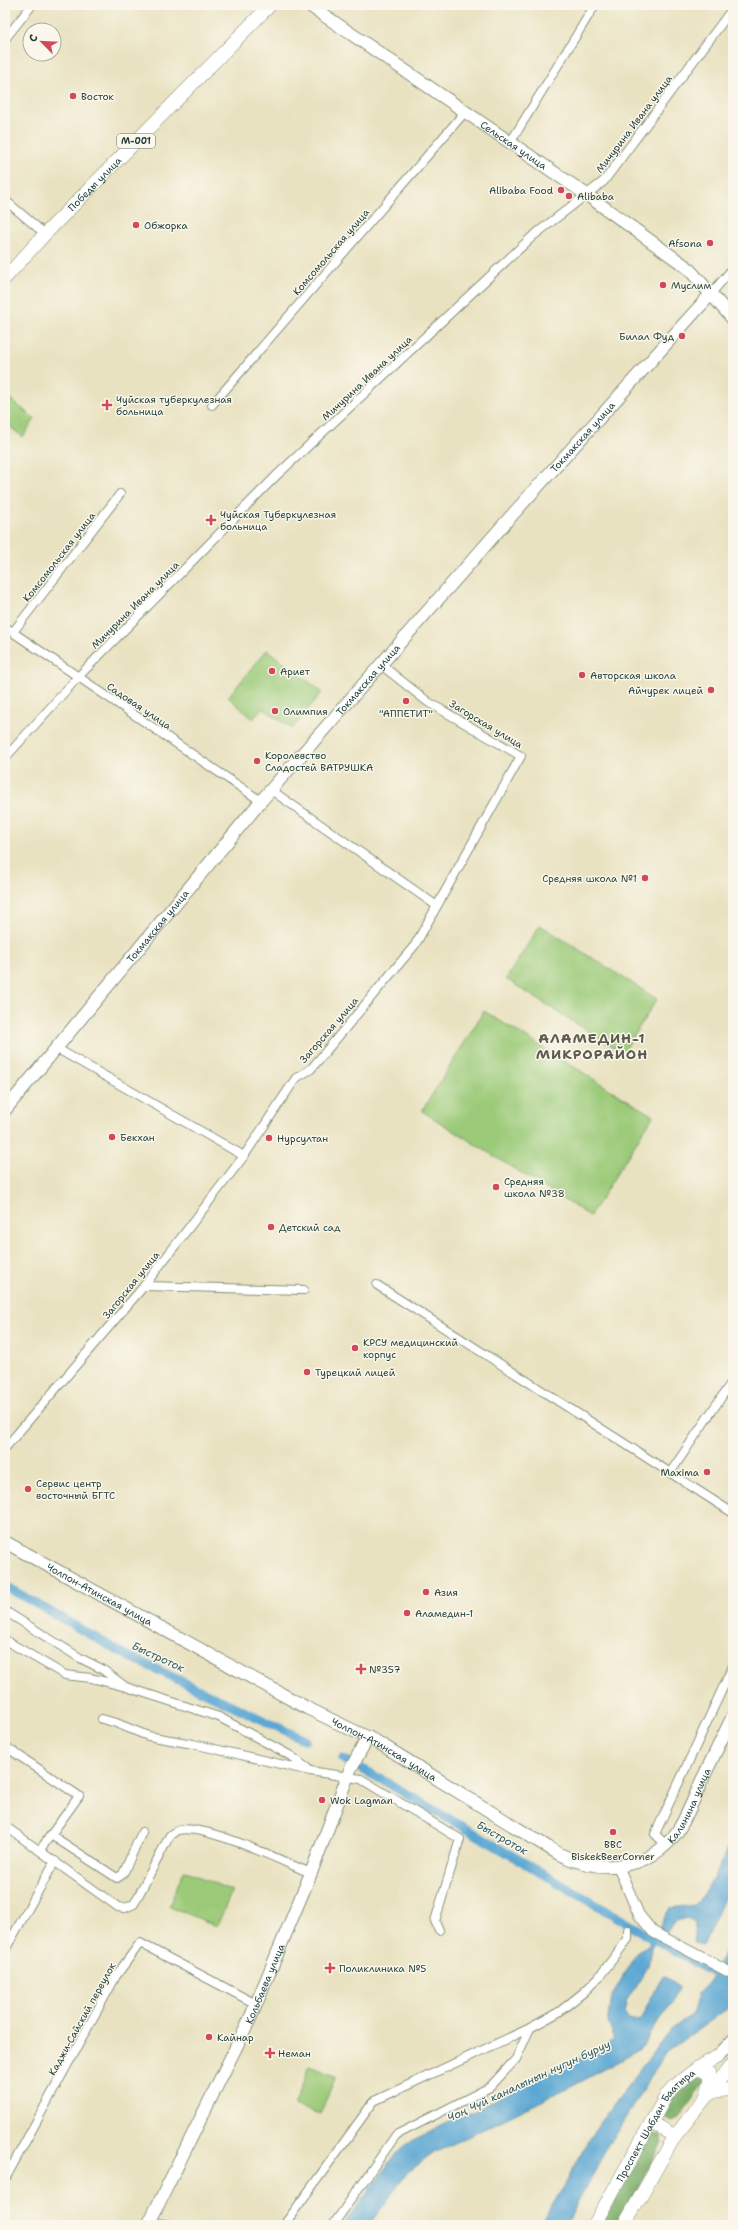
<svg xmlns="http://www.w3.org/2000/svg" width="738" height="2230" font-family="'Shantell Sans',sans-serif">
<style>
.green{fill:#9bca78;stroke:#5d8456}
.forest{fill:#7cae68;stroke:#4e764e}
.water{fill:#5ba7d3;stroke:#3d7284}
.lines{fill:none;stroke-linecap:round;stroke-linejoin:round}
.stream{stroke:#5ba7d3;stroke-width:2.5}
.canal{stroke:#5ba7d3;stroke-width:9}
.minor-casing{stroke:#84907a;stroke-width:10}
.tertiary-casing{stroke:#84907a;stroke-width:12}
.secondary-casing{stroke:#84907a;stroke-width:14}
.primary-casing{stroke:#84907a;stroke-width:14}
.minor{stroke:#fff;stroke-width:8}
.tertiary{stroke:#fff;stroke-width:10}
.secondary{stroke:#fff;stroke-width:12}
.primary{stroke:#fff;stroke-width:13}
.poi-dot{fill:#d1495b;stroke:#fbf7ec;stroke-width:1.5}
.labels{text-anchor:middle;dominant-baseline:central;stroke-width:3;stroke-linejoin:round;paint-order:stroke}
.shield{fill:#fbf7ec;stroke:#61756b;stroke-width:1}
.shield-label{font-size:9px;font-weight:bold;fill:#1f3d34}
.poi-label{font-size:10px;fill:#1f3d34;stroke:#fbf7ec;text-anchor:start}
.street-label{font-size:10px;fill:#1f3d34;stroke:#fbf7ec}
.water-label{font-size:11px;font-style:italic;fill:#315d64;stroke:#fbf7ec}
.district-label{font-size:14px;font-weight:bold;letter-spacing:1px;fill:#5e5c4f;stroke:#fbf7ec}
</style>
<rect width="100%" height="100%" fill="#fbf7ec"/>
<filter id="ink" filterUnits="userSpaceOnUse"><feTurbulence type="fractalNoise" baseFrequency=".025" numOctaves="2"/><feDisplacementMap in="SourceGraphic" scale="8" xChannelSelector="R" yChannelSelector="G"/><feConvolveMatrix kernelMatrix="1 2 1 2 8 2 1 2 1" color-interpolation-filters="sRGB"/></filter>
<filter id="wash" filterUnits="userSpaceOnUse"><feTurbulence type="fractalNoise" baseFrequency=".012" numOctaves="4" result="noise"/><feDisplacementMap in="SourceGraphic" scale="16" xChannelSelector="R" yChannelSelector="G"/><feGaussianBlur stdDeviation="0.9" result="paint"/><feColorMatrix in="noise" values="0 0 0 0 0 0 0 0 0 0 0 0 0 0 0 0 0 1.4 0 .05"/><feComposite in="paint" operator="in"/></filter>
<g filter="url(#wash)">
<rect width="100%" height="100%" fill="#e9e2c1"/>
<!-- green -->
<g class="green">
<path d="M10 399 35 419 23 437 5 423V405Z"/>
<path d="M267 650 322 692 292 729 263 708 253 719 228 697Z"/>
<path d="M540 925 657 999 623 1053 506 979Z"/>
<path d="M484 1011 653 1116 590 1216 422 1111Z"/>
<path d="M184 1870 232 1891 217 1926 169 1906Z"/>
<path d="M310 2066 336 2076 320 2114 294 2105Z"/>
</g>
<!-- forest -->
<g class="forest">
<path d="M700 2075 706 2076 705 2082 678 2119 671 2122 665 2119C659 2105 689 2082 700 2075Z"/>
<path d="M654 2134 661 2136 663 2143 617 2225H601L651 2136Z"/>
</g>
<!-- water -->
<g class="water">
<path d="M733 1839V1878L703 1946 693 1942 695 1922 687 1918 676 1921 651 1947 648 1967 627 2000 624 2013C628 2020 632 2021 640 2019L663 1975 681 1987 644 2045 622 2060 571 2087 434 2153 407 2173 370 2225H343L399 2151 411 2141 615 2040 608 2023 612 1996 636 1953 648 1946 670 1908 695 1905 707 1890Z"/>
<path d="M733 1937V1999L726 2009 712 2020 666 2052 608 2146 565 2225H540L566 2183 590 2137 668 2032 692 2014 697 1994 708 1983Z"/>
</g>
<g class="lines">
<!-- stream -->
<path class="stream" d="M648 1937 650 1944"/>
<!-- canal -->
<g class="canal">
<path d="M5 1586 124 1654 305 1740"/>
<path d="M343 1759 388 1783 733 1985"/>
</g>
</g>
</g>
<g filter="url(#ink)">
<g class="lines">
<defs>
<g id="minor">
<path d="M5 39 32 5"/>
<path d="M510 143 595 5"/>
<path d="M5 200 45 234"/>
<path d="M710 295 733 268"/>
<path d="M212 405 465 112"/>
<path d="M5 627 261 801"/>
<path d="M13 632 120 494"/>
<path d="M5 758 78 677 276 476 533 236 604 181 733 8"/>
<path d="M271 790 437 906"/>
<path d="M56 1048 244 1156"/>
<path d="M377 1285 733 1513"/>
<path d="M144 1286 304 1290"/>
<path d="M5 1448 144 1286 244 1156 296 1078 311 1069 415 945 521 756 428 702 380 664"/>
<path d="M670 1473 733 1380"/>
<path d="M5 1611 80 1658 102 1669 123 1685"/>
<path d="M5 1640 65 1675 91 1678 126 1687 219 1717 291 1756 308 1769"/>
<path d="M102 1719 116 1723 148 1736 193 1744 310 1771 361 1779 460 1839 435 1921 439 1930"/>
<path d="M9 1749 79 1796 40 1850"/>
<path d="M5 1826 118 1907 125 1908 134 1904 170 1835C172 1834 175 1831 178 1830 205 1823 283 1862 311 1873"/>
<path d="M51 1835 117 1878 123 1874 142 1832"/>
<path d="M666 1845 655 1834 733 1666"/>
<path d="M5 1950 55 1861"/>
<path d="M5 2179 116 1976 140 1943 256 2004"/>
<path d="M149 2222 172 2225"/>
<path d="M284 2225 374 2101 530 2028"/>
<path d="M333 2225 396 2135 490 2087 516 2059 530 2028 559 2012 584 1992 599 1977 628 1939V1931"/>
</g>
<path id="tertiary" d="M618 1866 639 1915 653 1932 733 1974"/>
<g id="secondary">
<path id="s1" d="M309 5 587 195 688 268 733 319"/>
<path id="s2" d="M5 1110 261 801 513 514 710 295"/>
<path id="s3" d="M5 1542 307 1708 379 1743 559 1854C600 1874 649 1871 677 1832 687 1817 694 1799 701 1782 712 1760 722 1738 733 1716"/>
<path d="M717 2057 733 2040"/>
<path id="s4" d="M148 2225 249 2021 311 1873 350 1770 368 1737"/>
</g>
<g id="primary">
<path id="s5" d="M5 278 45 234 270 5"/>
<path d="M697 2068 710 2074 711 2079 707 2094"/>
<path d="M708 2095 716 2091 733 2089"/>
<path d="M651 2122 675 2136"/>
<path id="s6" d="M594 2225 666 2096C680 2079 697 2068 717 2057"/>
<path d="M624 2225 675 2136 733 2063"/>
</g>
</defs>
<!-- minor casing -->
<use href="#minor" class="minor-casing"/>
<!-- tertiary casing -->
<use href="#tertiary" class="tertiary-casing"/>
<!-- secondary casing -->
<use href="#secondary" class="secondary-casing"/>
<!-- primary casing -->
<use href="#primary" class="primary-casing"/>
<!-- minor -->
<use href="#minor" class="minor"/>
<!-- tertiary -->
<use href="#tertiary" class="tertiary"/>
<!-- secondary -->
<use href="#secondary" class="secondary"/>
<!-- primary -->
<use href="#primary" class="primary"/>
</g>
</g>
<!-- markers -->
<g class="poi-dot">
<circle cx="73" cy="96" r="4"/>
<circle cx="561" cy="190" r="4"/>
<circle cx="569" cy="196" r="4"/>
<circle cx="136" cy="225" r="4"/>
<circle cx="710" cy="243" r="4"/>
<circle cx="663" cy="285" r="4"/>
<circle cx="682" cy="336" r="4"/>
<path d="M105 399h4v4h4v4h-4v4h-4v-4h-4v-4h4z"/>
<path d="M209 514h4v4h4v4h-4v4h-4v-4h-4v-4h4z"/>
<circle cx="272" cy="671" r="4"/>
<circle cx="582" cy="675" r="4"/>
<circle cx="711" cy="690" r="4"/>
<circle cx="406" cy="701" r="4"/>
<circle cx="275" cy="711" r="4"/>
<circle cx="257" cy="761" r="4"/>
<circle cx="645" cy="878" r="4"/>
<circle cx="112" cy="1137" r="4"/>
<circle cx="269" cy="1138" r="4"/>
<circle cx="496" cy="1187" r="4"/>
<circle cx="271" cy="1227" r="4"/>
<circle cx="355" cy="1348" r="4"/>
<circle cx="307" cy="1372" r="4"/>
<circle cx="707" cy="1472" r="4"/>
<circle cx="28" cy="1489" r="4"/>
<circle cx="426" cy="1592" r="4"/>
<circle cx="407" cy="1613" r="4"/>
<path d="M359 1663h4v4h4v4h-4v4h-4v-4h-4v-4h4z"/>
<circle cx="322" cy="1800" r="4"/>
<circle cx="613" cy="1832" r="4"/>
<path d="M328 1962h4v4h4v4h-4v4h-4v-4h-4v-4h4z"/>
<circle cx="209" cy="2037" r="4"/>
<path d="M268 2047h4v4h4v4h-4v4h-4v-4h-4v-4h4z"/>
</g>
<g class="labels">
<!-- shield labels -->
<rect class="shield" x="117" y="134" width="38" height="14" rx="3"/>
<g class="shield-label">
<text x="136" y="141">М-001</text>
</g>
<!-- poi labels -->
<g class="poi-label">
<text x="81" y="96">Восток</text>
<text x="553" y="190" text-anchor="end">Alibaba Food</text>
<text x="577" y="196">Alibaba</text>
<text x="144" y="225">Обжорка</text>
<text x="702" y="243" text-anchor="end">Afsona</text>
<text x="671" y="285">Муслим</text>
<text x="674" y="336" text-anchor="end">Билал Фуд</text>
<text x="116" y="399">Чуйская туберкулезная<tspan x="116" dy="12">больница</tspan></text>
<text x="220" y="514">Чуйская Туберкулезная<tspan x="220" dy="12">больница</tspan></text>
<text x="280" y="671">Ариет</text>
<text x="590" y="675">Авторская школа</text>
<text x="703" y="690" text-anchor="end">Айчурек лицей</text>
<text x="283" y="711">Олимпия</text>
<text x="406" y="713" text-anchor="middle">"АППЕТИТ"</text>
<text x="265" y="755">Королевство<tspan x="265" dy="12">Сладостей ВАТРУШКА</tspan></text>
<text x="637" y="878" text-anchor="end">Средняя школа №1</text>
<text x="120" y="1137">Бекхан</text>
<text x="277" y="1138">Нурсултан</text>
<text x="504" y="1181">Средняя<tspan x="504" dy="12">школа №38</tspan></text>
<text x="279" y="1227">Детский сад</text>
<text x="363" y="1342">КРСУ медицинский<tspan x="363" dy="12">корпус</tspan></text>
<text x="315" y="1372">Турецкий лицей</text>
<text x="699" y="1472" text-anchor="end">Maxima</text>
<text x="36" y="1483">Сервис центр<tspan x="36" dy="12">восточный БГТС</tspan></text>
<text x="434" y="1592">Азия</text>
<text x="415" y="1613">Аламедин-1</text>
<text x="369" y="1669">№357</text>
<text x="330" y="1800">Wok Lagman</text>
<text x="613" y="1844" text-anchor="middle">BBC<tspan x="613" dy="12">BiskekBeerCorner</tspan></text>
<text x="339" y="1968">Поликлиника №5</text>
<text x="217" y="2037">Кайнар</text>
<text x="278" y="2053">Неман</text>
</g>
<!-- street labels -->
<g class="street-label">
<text transform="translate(634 124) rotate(-53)">Мичурина Ивана улица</text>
<text stroke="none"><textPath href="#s1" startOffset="248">Сельская улица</textPath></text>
<text stroke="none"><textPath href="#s5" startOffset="130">Победы улица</textPath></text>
<text transform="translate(331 252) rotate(-49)">Комсомольская улица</text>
<text transform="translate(367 378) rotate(-43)">Мичурина Ивана улица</text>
<text stroke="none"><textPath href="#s2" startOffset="887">Токмакская улица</textPath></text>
<text transform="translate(59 557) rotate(-52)">Комсомольская улица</text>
<text transform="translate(135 605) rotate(-45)">Мичурина Ивана улица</text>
<text stroke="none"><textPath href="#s2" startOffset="563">Токмакская улица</textPath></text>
<text transform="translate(139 706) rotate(34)">Садовая улица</text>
<text transform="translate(486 724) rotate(31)">Загорская улица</text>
<text stroke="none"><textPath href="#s2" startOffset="239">Токмакская улица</textPath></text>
<text transform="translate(329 1030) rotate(-49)">Загорская улица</text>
<text transform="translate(131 1285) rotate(-51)">Загорская улица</text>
<text stroke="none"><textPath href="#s3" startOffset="108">Чолпон-Атинская улица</textPath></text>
<text stroke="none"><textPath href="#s3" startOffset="432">Чолпон-Атинская улица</textPath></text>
<text stroke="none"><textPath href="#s3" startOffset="796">Калинина улица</textPath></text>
<text stroke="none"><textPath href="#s4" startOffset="268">Кольбаева улица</textPath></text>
<text transform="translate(82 2019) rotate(-61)">Каджи-Сайский переулок</text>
<text stroke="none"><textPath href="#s6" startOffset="118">Проспект Шабдан Баатыра</textPath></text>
</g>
<!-- water labels -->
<g class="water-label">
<text transform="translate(158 1657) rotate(25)">Быстроток</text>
<text transform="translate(502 1838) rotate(30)">Быстроток</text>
<text transform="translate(529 2081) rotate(-25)">Чоң Чүй каналынын нугун буруу</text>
</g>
<!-- district labels -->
<g class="district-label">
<text x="592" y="1038">АЛАМЕДИН-1<tspan x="592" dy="16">МИКРОРАЙОН</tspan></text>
</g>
</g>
<!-- margin -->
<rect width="738" height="2230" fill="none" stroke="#fbf7ec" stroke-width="20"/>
<!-- north arrow -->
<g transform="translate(42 42) rotate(294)"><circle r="19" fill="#fbf7ec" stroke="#a3ada2"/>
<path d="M0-3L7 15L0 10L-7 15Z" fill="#d1495b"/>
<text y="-6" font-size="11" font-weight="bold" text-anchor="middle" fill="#1f3d34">С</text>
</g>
</svg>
